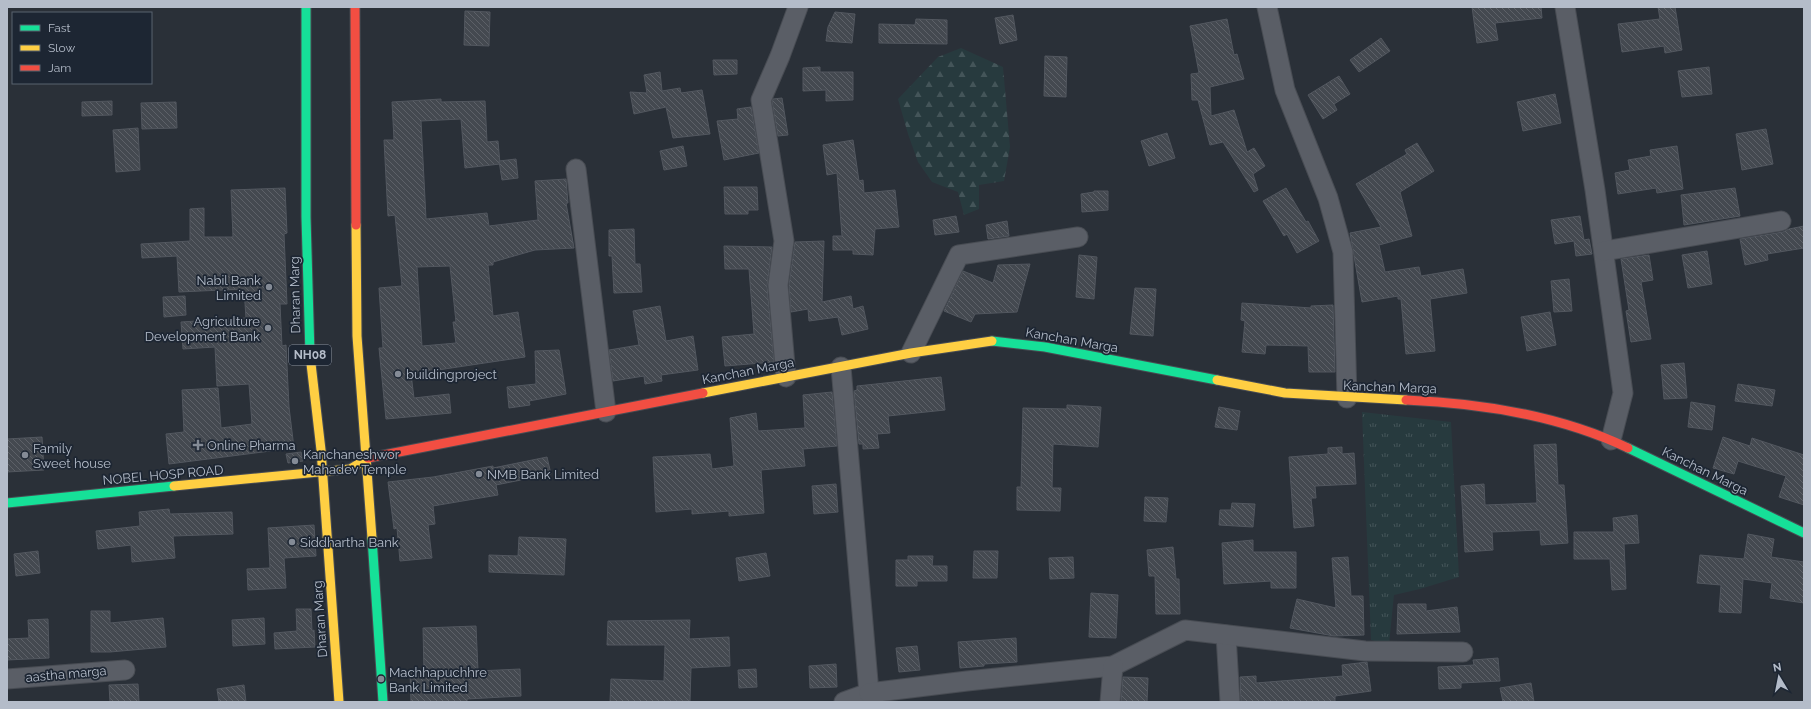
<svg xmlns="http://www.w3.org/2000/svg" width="1811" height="709" font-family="Raleway,sans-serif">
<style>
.grass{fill:url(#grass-tufts)}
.forest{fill:url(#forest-firs)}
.building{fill:url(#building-back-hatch);stroke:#52575f;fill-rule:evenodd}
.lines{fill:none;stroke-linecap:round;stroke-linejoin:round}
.street-casing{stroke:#484c53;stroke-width:21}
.fast-casing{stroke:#484c53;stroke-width:11}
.slow-casing{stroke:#484c53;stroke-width:11}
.jam-casing{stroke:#484c53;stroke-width:11}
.street{stroke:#5a5e66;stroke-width:19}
.fast{stroke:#16e098;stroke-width:9}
.slow{stroke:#ffcf43;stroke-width:9}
.jam{stroke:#f24e42;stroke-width:9}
.poi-dot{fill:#848b96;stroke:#1d2633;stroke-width:1.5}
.labels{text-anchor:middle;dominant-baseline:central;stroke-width:3.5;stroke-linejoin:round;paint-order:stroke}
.shield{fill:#1d2633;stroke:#878f9c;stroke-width:1}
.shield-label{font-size:12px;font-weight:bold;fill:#b4bcc9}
.poi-label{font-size:13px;fill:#b4bcc9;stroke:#1d2633;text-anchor:start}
.street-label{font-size:13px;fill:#b4bcc9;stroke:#1d2633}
</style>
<defs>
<pattern id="grass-tufts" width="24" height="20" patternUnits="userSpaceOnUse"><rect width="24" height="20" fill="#273a3e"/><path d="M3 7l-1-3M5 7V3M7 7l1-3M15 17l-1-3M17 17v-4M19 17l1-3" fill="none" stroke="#445559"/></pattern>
<pattern id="forest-firs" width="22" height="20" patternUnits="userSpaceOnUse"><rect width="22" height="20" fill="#273a3e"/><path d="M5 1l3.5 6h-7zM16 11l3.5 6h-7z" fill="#445559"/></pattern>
<pattern id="building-back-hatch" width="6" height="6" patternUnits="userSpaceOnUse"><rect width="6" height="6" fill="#444950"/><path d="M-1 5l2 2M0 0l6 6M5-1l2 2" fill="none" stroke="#5d6168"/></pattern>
</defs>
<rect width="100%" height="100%" fill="#2a3038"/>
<!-- grass -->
<path class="grass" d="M1362 412 1451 422 1459 577 1420 589 1394 595 1389 644 1371 640Z"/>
<!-- forest -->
<path class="forest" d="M961 48 1003 67 1010 147 1004 181 979 185V209L964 215 958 192 932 182 918 162 908 134 898 99 938 57Z"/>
<!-- building -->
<g class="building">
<path d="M1472 7H1541L1542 18 1495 23 1498 40 1477 43Z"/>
<path d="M1658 7H1675L1682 50 1665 53 1664 46 1622 52 1618 24 1660 19Z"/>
<path d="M465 11 490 12 489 46 464 45Z"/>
<path d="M835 12 855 14 852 43 826 41 828 27Z"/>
<path d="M1013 15 1017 40 1000 44 995 18Z"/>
<path d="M916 19 947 20V44L879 43V24L915 25Z"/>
<path d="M1227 19 1234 55 1237 54 1244 79 1210 87 1211 116 1234 110 1247 152 1254 148 1265 166 1253 174 1258 190 1254 192 1223 142 1210 145 1198 100H1192L1191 74 1199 73 1190 26Z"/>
<path d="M1381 38 1390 51 1359 72 1350 60Z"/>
<path d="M1045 56 1067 57 1066 97 1044 96Z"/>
<path d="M713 60H737V74L714 75Z"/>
<path d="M820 67V72H853V100L826 101V90L803 91V68Z"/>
<path d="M1709 67 1712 94 1682 97 1678 71Z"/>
<path d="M660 72 662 91 680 88 681 93 702 90 710 134 673 138 666 107 634 114 630 92 647 93 644 75Z"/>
<path d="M1339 76 1350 94 1334 104 1337 110 1323 119 1308 95Z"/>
<path d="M1555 94 1561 123 1523 131 1517 102Z"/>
<path d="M782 98 788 135 778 136 772 101 773 99Z"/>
<path d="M441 99V102L485 101 487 142 498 141 500 164 465 168 461 119 421 121 426 219 487 213 489 226 538 220 535 181 566 179 568 203H566L574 248 535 250 493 262V265H488L493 316 518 312 525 357 411 374 414 398 449 394 451 413 386 419 379 348H383L379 288 402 286 395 215 388 216 384 140H394L392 102ZM450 266 456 322H453L456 343 422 346 417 267Z"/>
<path d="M112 101V115L82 116V102Z"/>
<path d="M176 102 177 128 142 129 141 103Z"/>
<path d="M751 107 759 153 724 160 717 121 738 119 737 109Z"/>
<path d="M138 128 140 170 116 172 113 130Z"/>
<path d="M1766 129 1773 164 1742 170 1736 134Z"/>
<path d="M1167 133 1175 158 1149 166 1141 141Z"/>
<path d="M853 140 859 181 863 180 864 193 895 190 899 227 875 229 873 255 853 254V250H833V236H842L837 173 827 175 823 145Z"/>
<path d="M1417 143 1434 171 1400 192 1412 236 1379 245 1385 272 1419 267 1421 276 1463 269 1467 293 1430 299 1435 351 1406 354 1401 299H1398V296L1362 302 1350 233 1381 227 1356 184 1407 154 1405 150Z"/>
<path d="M683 146 687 166 664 170 660 151Z"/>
<path d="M1677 146 1683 189 1657 193 1656 188 1618 194 1615 173 1630 170 1628 160 1651 156 1650 150Z"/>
<path d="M516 159 518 178 502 180 499 161Z"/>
<path d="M724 187H757L758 210H748V214H725Z"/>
<path d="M285 188 287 233 284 234 287 304H280L282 346 286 345 289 407 294 448 169 464 166 434 184 432 182 390 218 388 221 428 252 424 249 384 217 386 215 347 183 349 181 322 246 318 244 289 179 292 177 256 142 258 141 244 190 241V209L204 208V237H233L231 190Z"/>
<path d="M1286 188 1306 222 1308 221 1319 241 1297 253 1287 234 1284 236 1263 201Z"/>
<path d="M1735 188 1740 216 1684 225 1681 195Z"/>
<path d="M1094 191H1108V210L1082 212 1081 194 1094 192Z"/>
<path d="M956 216 959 232 935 235 933 220Z"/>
<path d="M1580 216 1584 240 1589 239 1592 254 1576 256 1574 241 1555 244 1551 220Z"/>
<path d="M1007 221 1009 236 988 239 986 225Z"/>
<path d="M1804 226V248L1767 254 1768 260 1745 265 1740 239 1783 232 1789 229Z"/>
<path d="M634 229 635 264H640L642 292 614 293 612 256H609V230Z"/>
<path d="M824 241 822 302 851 296 853 309 863 306 868 329 842 335 838 317 809 321 808 309 791 312 789 285 795 242Z"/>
<path d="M724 246 772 247 767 286 774 362 725 366 722 337 754 334 749 269H725Z"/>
<path d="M1707 251 1712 284 1688 288 1682 255Z"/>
<path d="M1079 255 1097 257 1094 299 1076 297Z"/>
<path d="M1649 255 1653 280 1641 282 1651 339 1631 342 1626 311 1629 310 1621 259Z"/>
<path d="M1030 264 1017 312 975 314 971 322 944 311 963 271 993 283 998 265Z"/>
<path d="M1569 279 1572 311 1554 312 1551 281Z"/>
<path d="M1135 288 1156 289 1153 336 1130 334Z"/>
<path d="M185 296 186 315 164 317 163 297Z"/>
<path d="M1242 303 1311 308V306L1333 305 1335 372H1309L1308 346 1266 345 1265 354 1242 352 1245 321 1241 320Z"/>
<path d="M660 306 666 341 693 336 698 370 661 375 662 381 645 384 644 376 613 381 609 350 639 345 633 311Z"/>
<path d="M1550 312 1556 345 1527 351 1521 317Z"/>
<path d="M559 350 566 394 529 401 530 405 509 408 507 387 536 384 535 351Z"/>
<path d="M1684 363 1687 398 1664 399 1661 365Z"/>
<path d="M941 377 945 410 888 416 890 433 877 434 879 448 863 449V444H859L854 391 857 390V386Z"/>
<path d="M1738 384 1775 390 1772 406 1735 401Z"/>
<path d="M832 392 837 446 803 449 805 466 761 470 764 513 729 516V511L692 514V509L656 512 653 457 710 454 712 469 734 466 730 418 756 413 758 431 805 428 803 395Z"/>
<path d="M1691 402 1715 406 1712 430 1688 427Z"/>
<path d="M1067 405 1101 407 1098 447 1053 444 1052 488H1061L1060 511 1017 510V487H1021L1023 408 1067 409Z"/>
<path d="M1219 407 1240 411 1237 430 1215 427Z"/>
<path d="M42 437 44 470 7 472V439Z"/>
<path d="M1723 437 1750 446 1752 438 1804 455V505L1779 497 1786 476 1738 461 1734 474 1713 468Z"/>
<path d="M1556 444 1558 485H1564L1568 543 1541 545 1540 530 1492 532 1493 550 1465 552 1461 486 1484 484 1485 505 1537 503 1534 445Z"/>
<path d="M1342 447V454L1354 453 1356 484 1315 486 1316 498H1311L1314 526 1294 528 1289 457 1328 454V448Z"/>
<path d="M301 452 303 461 288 463 286 454Z"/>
<path d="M547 457 551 474 496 485 498 495 433 506 435 524 428 525 432 558 400 561 397 528 394 529 388 482 433 477 493 466V468Z"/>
<path d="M836 484 838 512 814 514 812 486Z"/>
<path d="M1145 497 1168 498 1166 522 1144 521Z"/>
<path d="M1232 503 1255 504 1253 527 1219 525 1220 510H1231Z"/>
<path d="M169 509 170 514 232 512 233 534 173 536 175 558 132 562 131 545 98 549 96 531 140 526 139 512Z"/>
<path d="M1637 515 1639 543 1624 544 1626 589 1612 590 1610 559H1574V532H1614L1613 518Z"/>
<path d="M314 525 316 556 284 558 286 588 248 590 247 569 270 568 268 528Z"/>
<path d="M1748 534 1774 539 1771 557 1804 562V603L1770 598 1772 583 1743 579 1741 613 1719 612 1721 585 1697 583 1700 555 1744 559Z"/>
<path d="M519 537 566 539 564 575 489 572V555L518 556Z"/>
<path d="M1253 540V552H1296V588H1271V581L1224 584 1222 543Z"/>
<path d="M1173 547 1176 579H1179L1180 614H1156L1155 576H1149L1147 550Z"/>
<path d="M38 551 40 573 16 576 14 554Z"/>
<path d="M974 551H998L997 578H973Z"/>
<path d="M766 553 770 576 739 581 736 558Z"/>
<path d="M908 556H933L932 566H947V581H917V586H896V560H908Z"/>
<path d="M1073 557 1074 578 1050 579 1049 558Z"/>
<path d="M1348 557 1351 596H1363L1364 635 1334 636 1290 628 1297 599 1336 608 1332 558Z"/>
<path d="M1091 593 1118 595 1116 638 1089 637Z"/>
<path d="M1398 604H1426V611L1457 607 1460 632 1397 634Z"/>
<path d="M296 609H311L312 631 314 630 315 647 275 649 274 633 297 631Z"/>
<path d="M91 611H110V623L163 618 166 647 110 652H91Z"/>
<path d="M264 618 265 644 233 646 232 620Z"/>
<path d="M48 619 49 658 7 660V639L29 638 28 620Z"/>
<path d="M690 620 689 639 729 637 730 666 691 668 690 701 610 702 611 679 664 681 665 645H607L608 621Z"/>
<path d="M476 626 478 671 520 669 521 696 467 699V702H411L410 672H424L423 628Z"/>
<path d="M1016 638 1017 662 984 664V666L960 668 958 642Z"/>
<path d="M917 646 920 670 899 672 896 648Z"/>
<path d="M1498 658 1500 681 1461 683V688L1439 689 1438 667 1474 665 1473 660Z"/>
<path d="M1367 662 1371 691 1335 696V702H1241L1240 677 1256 676V683L1343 676 1342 665Z"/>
<path d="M836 664 837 687 810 688 809 666Z"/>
<path d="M756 669 757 687 739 688 738 670Z"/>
<path d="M1123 677 1148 678 1147 702H1121Z"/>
<path d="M1531 683 1534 702H1503L1500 688Z"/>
<path d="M138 684 139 702H110L109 685Z"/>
<path d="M244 685 246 702H219L217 689Z"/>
</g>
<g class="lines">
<defs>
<g id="street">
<path d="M1267 7 1285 90 1328 198 1343 252 1347 398"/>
<path d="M1565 7 1595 190 1623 393 1611 440"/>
<path d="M576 169 606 412"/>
<path d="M1604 251 1781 221"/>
<path d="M911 353 959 255 1078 237"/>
<path d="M841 367 869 693 844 702"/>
<path d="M786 377 778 285 784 241 761 100 780 56 798 7"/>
<path d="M1226 635 1230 702"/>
<path d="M7 679 125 670"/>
<path d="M869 693 967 681 1113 666 1185 630 1365 651 1463 652"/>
<path d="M1110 702 1113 666"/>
</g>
<g id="fast">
<path d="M306 7V217L310 355"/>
<path d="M992 341 1045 347 1217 380"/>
<path d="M1628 448 1804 533"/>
<path d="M7 503 174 486"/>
<path d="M372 538 383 702"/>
</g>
<g id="slow">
<path d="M356 225 357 336 372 538"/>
<path d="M310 355 321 450 339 702"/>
<path d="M1217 380 1285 393 1406 400"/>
<path d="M703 393 911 353 992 341"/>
<path d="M174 486 350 469 368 458"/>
</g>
<g id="jam">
<path d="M355 7 356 225"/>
<path d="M1406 400C1479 403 1561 416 1628 448"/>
<path d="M368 458 703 393"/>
</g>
</defs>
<!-- street casing -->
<use href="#street" class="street-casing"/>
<!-- fast casing -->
<use href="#fast" class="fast-casing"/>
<!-- slow casing -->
<use href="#slow" class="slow-casing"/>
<!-- jam casing -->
<use href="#jam" class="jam-casing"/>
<!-- street -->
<use href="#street" class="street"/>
<!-- fast -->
<use href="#fast" class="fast"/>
<!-- slow -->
<use href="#slow" class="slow"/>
<!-- jam -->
<use href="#jam" class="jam"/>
</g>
<!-- markers -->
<g class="poi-dot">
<circle cx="269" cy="287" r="4"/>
<circle cx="268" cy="328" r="4"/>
<circle cx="398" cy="374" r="4"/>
<path d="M196 439h4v4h4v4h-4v4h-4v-4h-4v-4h4z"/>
<circle cx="25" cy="455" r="4"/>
<circle cx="295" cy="461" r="4"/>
<circle cx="479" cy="474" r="4"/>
<circle cx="292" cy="542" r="4"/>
<circle cx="381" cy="679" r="4"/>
</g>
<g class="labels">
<!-- shield labels -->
<rect class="shield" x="289" y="345" width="42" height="20" rx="3"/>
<g class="shield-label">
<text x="310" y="355">NH08</text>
</g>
<!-- poi labels -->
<g class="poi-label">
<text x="261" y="280" text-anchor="end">Nabil Bank<tspan x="261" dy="15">Limited</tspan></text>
<text x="260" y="321" text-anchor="end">Agriculture<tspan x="260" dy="15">Development Bank</tspan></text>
<text x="406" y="374">buildingproject</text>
<text x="207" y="445">Online Pharma</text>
<text x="33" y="448">Family<tspan x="33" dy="15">Sweet house</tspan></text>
<text x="303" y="454">Kanchaneshwor<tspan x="303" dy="15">Mahadev Temple</tspan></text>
<text x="487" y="474">NMB Bank Limited</text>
<text x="300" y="542">Siddhartha Bank</text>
<text x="389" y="672">Machhapuchhre<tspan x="389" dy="15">Bank Limited</tspan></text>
</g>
<!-- street labels -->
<g class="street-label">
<text transform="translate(295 295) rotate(-91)">Dharan Marg</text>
<text transform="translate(1072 340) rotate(10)">Kanchan Marga</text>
<text transform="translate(748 371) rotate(-11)">Kanchan Marga</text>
<text transform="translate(1390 387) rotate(2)">Kanchan Marga</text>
<text transform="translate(1705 471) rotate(26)">Kanchan Marga</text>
<text transform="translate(163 475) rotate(-5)">NOBEL HOSP ROAD</text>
<text transform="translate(320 619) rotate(-94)">Dharan Marg</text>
<text transform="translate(66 674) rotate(-5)">aastha marga</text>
</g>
</g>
<!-- border -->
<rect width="1811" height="709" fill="none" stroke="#b4bcc9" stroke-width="16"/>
<!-- legend -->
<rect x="12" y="12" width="140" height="72" fill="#1d2633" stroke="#59626f"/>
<rect x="20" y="25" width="20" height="6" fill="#16e098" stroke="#59626f"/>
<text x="48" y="32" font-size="12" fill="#b4bcc9">Fast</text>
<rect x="20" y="45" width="20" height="6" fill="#ffcf43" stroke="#59626f"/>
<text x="48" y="52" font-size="12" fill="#b4bcc9">Slow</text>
<rect x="20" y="65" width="20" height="6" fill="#f24e42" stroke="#59626f"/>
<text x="48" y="72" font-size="12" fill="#b4bcc9">Jam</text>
<!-- north arrow -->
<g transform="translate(1779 677) rotate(350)" stroke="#1d2633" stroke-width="3" paint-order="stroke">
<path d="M0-3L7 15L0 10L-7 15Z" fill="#b4bcc9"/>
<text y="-6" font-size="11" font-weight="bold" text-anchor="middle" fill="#b4bcc9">N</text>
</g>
</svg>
